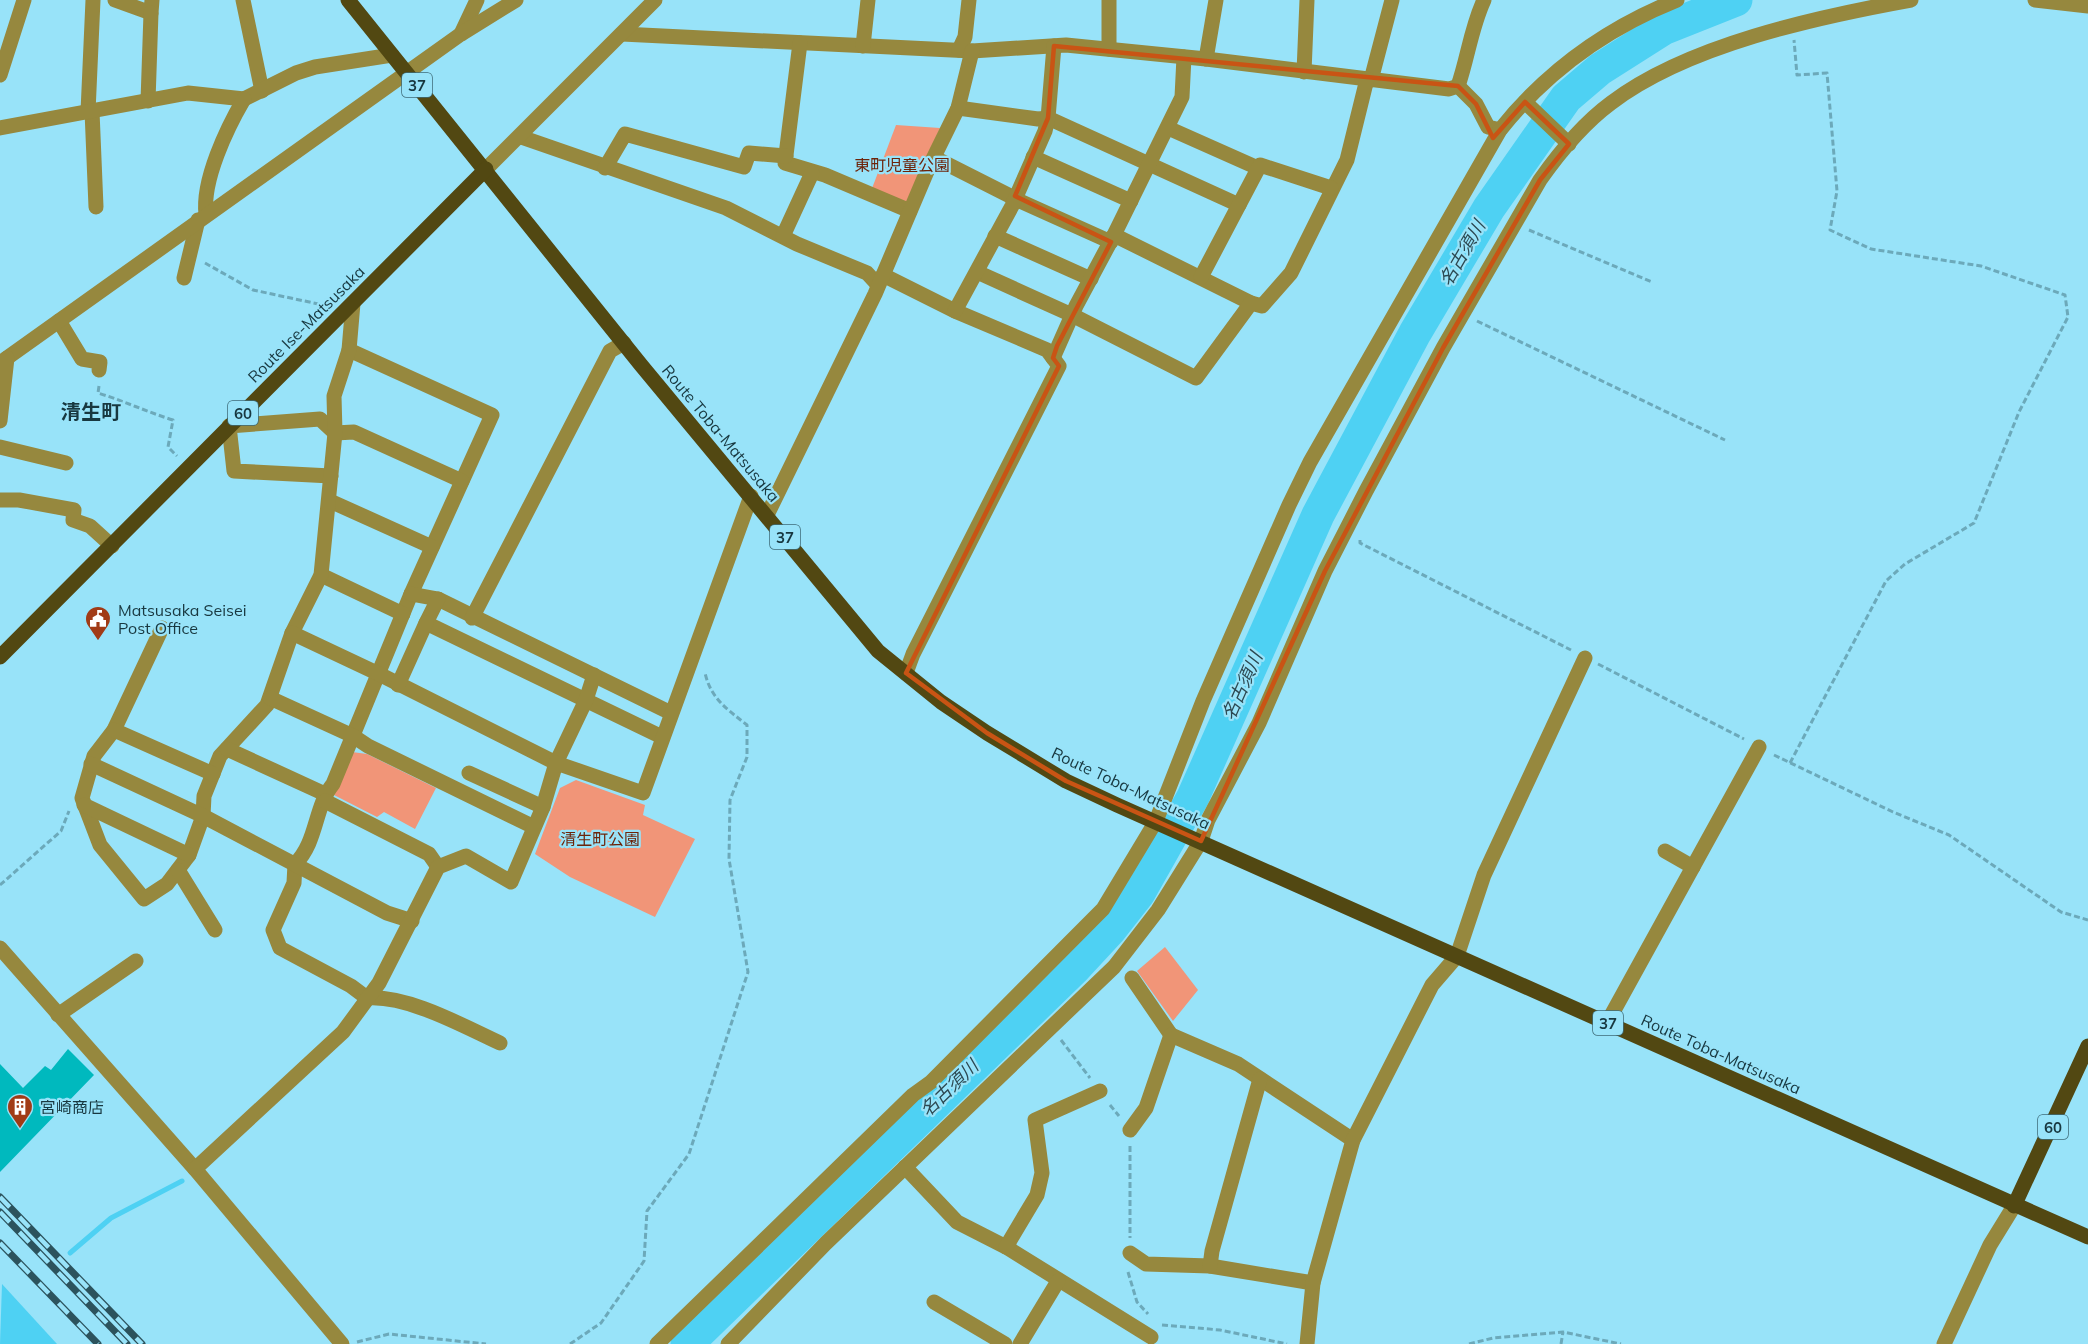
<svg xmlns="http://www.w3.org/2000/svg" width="2088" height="1344" font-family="Mulish,'Noto Sans JP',sans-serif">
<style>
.green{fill:#f19578}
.water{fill:#4ed1f3}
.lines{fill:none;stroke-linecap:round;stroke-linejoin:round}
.stream{stroke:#4ed1f3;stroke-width:5}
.river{stroke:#4ed1f3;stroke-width:33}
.building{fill:#00b9be}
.path{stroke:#6ca9ba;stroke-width:3;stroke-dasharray:6 3;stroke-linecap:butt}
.minor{stroke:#96883e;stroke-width:15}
.major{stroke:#524812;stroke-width:15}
.rail-casing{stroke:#2c535d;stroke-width:7}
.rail{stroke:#98e3f9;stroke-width:4.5;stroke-dasharray:14;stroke-linecap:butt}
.marked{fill:none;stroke:#c95414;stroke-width:4.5;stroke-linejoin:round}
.labels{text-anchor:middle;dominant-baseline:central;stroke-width:4.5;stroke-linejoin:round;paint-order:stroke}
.shield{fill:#98e3f9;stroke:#3e6b78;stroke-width:1.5}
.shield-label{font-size:15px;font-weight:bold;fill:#183840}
.park-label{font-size:16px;fill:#6d240a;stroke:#98e3f9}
.street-label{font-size:16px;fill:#183840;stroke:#98e3f9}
.poi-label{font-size:16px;fill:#183840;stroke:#98e3f9;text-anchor:start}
.water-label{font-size:18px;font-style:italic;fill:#2c4851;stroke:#98e3f9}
.quarter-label{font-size:20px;font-weight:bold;fill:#183840;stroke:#98e3f9}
</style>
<rect width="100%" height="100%" fill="#98e3f9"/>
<!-- green -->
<g class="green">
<path d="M896 125 940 128 907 207 871 191Z"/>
<path d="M352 752 367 754 436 788 415 829 384 812 377 817 334 795Z"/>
<path d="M576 780 645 805 643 815 695 839 655 917 570 877 535 854 560 788Z"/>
<path d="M1165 947 1198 990 1173 1021 1137 971Z"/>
</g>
<!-- water -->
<path class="water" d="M2 1284 57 1344H0Z"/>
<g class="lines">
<!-- stream -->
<path class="stream" d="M70 1253 111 1218 182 1181"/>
<!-- river -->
<path class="river" d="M687 1344 1073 970 1110 930 1139 893 1193 797 1318 515 1415 333 1489 208 1566 98 1600 69 1663 29 1736 0"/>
</g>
<!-- building -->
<path class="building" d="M68 1049 94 1075 0 1172V1064L23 1088 45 1066 51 1070Z"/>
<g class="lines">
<!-- path -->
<g class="path">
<path d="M1529 230 1652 282"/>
<path d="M205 263 253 290 328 306"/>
<path d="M1477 321 1725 440"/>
<path d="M99 386 98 393C124 401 147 412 173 420L168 447 177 456"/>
<path d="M1360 540V543L1571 650"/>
<path d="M1598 664 1744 739"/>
<path d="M1774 755 1893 812 1949 835 2061 912 2088 920"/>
<path d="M1790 763 1886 581 1905 564 1974 523 2019 412 2068 317 2065 295 1981 266 1871 249 1830 230 1837 191 1827 73 1797 75 1794 40"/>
<path d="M0 885 61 831 69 811"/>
<path d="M1061 1040 1090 1078"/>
<path d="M1110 1105 1119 1116"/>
<path d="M1130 1146V1238"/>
<path d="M1128 1272 1137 1302 1148 1314"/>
<path d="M1162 1325 1220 1330 1287 1344"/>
<path d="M357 1342 389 1334 486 1344"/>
<path d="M570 1344 601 1323 644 1261 647 1211 689 1154 748 972 729 859 730 800 747 757V725C727 709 711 699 705 673"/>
<path d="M1469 1344 1493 1338 1563 1332 1621 1344"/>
<path d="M1561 1344 1563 1332"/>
</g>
<!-- minor -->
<g class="minor">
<path d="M115 0 151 13 152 0"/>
<path d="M243 0 262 91"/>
<path d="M2035 0 2088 6"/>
<path d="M461 34 477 0"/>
<path d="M622 34 972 51 1066 45 1206 59 1449 89 1458 86C1468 57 1471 28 1484 0"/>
<path d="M800 43 785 163 825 175 910 211"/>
<path d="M863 46 868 0"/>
<path d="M1109 49V0"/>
<path d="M959 50 965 37 969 0"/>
<path d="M1206 59 1216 0"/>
<path d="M1304 72 1307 0"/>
<path d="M0 75 24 0"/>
<path d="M1371 80 1392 0"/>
<path d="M1458 86 1476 104 1488 127 1500 130"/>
<path d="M148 101 151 13"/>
<path d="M1525 102 1569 144"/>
<path d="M958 108 1038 119 1048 118 1239 205"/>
<path d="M92 111 96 207"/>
<path d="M88 112 93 0"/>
<path d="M0 128 188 93 244 99 296 73 315 67 392 55"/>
<path d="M1168 128 1258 168"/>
<path d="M521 137 726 208 797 244 867 273 878 285"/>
<path d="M1033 157 1131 201"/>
<path d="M935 158 1022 202 1111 242"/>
<path d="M605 168 625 134 744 167 749 153 786 156"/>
<path d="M486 169 655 0"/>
<path d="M206 214C202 180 227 128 244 99"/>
<path d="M1114 235 1251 303"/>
<path d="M783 236 812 173"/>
<path d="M995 236 1091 279"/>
<path d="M977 272 1072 315 1196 378 1251 303 1262 306 1291 273 1347 160 1367 79"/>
<path d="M883 275 955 311 1047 350 1059 366 913 654 906 673"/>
<path d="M1201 277 1260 165 1331 188"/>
<path d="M184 278 198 220"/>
<path d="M353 303 349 350 492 415 411 594 333 784C314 807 318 841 295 864L294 883 273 930 280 948 351 986 367 998C408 995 463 1026 500 1043"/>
<path d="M955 311 1012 206 1045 131 1048 118 1054 46"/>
<path d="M59 321 82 359 100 362 99 370"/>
<path d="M1053 358 1076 306 1114 235 1182 97 1184 57"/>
<path d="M0 363 461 34 516 0"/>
<path d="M0 421 7 358"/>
<path d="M0 447 66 463"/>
<path d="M331 476 234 471 229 426 320 419 335 433 354 432 462 481"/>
<path d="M0 500H19L74 510 73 520 90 526 112 546"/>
<path d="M330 501 432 547"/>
<path d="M767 515 875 294 928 169 958 108 972 51"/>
<path d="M321 575 403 614"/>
<path d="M411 594 438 599 671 713"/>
<path d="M438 599 426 623 662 737"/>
<path d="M472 618 610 351 624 343"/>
<path d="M162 628 114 730 94 756 82 798 100 845 144 899 167 884 189 855 203 816 204 796 220 756 267 705 292 633 321 575 335 433 334 396 349 350"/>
<path d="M292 633 379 674 556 763 586 700 594 675"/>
<path d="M398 685 426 623"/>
<path d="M270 698 353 736 368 746 534 827"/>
<path d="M114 730 213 774"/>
<path d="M227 749 325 794"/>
<path d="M91 764 203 816 387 913 412 921"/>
<path d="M469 773 543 807"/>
<path d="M325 801 429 854 438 867"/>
<path d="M84 805 189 855"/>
<path d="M1665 851 1693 867"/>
<path d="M178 870 215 930"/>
<path d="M0 948 195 1169 342 1344"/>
<path d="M1132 978 1171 1035"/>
<path d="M58 1015 136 961"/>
<path d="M1607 1023 1759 747"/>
<path d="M1130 1130 1146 1108 1171 1035 1238 1064 1353 1140"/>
<path d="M905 1167 957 1222 1006 1247 1151 1337"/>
<path d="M195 1169 343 1032 379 983 438 867 466 856 511 882 543 807 556 763 643 793 751 496"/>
<path d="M1006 1247 1037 1195 1042 1173 1035 1120 1100 1091"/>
<path d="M1130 1253 1146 1264 1210 1266 1313 1283"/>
<path d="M1210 1266 1212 1251 1260 1079"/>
<path d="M934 1302 1005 1344"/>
<path d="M657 1344 913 1095 931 1082 1103 909 1156 821 1203 701 1289 505 1310 462 1500 130C1547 71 1607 28 1677 0"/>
<path d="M728 1344 826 1243 1114 967 1158 910 1201 841 1208 820 1259 723 1325 571 1366 491 1443 348 1540 180C1559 153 1584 123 1611 103 1687 45 1817 17 1911 0"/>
<path d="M1020 1344 1058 1281"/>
<path d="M1307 1344 1313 1283 1353 1140 1432 985 1457 956 1484 875 1585 658"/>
<path d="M1944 1344 1990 1245 2014 1206"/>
</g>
<!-- major -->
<g class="major">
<path d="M348 0 641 365 878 651 941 702 987 733 1066 781 1117 805 2088 1237"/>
<path d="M0 657 486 169"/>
<path d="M2014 1206 2088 1046"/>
</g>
<defs>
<g id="rail">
<path d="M0 1197 142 1344"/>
<path d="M0 1212 127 1344"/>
<path d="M0 1243 98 1344"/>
</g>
</defs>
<!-- rail casing -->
<use href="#rail" class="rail-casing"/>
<!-- rail -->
<use href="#rail" class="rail"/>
</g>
<!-- marked area -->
<path class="marked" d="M1054 46 1458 86 1476 104 1493 138 1525 102 1569 144 1540 180 1443 348 1325 571 1201 841 1066 781 987 733 906 673 1059 366 1053 358 1057 346 1111 242 1015 196 1048 118Z"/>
<!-- icons -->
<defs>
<symbol id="civic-pin" viewBox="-11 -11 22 30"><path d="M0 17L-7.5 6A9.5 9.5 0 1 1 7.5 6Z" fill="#a13b16" stroke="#98e3f9"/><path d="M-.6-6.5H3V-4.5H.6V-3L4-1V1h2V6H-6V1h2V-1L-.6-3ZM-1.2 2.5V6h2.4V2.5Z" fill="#fff"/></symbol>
<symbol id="building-pin" viewBox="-11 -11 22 30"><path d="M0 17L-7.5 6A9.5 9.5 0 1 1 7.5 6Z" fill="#a13b16" stroke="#98e3f9"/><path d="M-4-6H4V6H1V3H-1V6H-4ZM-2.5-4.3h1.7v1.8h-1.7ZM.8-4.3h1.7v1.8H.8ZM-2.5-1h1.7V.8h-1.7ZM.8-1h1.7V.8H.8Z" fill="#fff"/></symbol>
</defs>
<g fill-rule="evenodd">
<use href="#civic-pin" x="83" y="604" width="30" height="40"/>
<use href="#building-pin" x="5" y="1092" width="30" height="40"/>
</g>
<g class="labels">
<!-- shield labels -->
<g class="shield">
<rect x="402" y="73" width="30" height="24" rx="4.5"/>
<rect x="228" y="401" width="30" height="24" rx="4.5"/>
<rect x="770" y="525" width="30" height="24" rx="4.5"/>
<rect x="1593" y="1011" width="30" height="24" rx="4.5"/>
<rect x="2038" y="1115" width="30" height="24" rx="4.5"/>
</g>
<g class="shield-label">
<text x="417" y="85">37</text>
<text x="243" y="413">60</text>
<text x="785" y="537">37</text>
<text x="1608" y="1023">37</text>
<text x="2053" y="1127">60</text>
</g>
<!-- park labels -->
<g class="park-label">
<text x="902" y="165">東町児童公園</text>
<text x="600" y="839">清生町公園</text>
</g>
<!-- street labels -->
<g class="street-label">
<text transform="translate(306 324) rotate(-45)">Route Ise-Matsusaka</text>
<text transform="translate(721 433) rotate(50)">Route Toba-Matsusaka</text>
<text transform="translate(1131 788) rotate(25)">Route Toba-Matsusaka</text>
<text transform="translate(1721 1054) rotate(24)">Route Toba-Matsusaka</text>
</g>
<!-- poi labels -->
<g class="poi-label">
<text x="118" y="610">Matsusaka Seisei<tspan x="118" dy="18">Post Office</tspan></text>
<text x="40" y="1107">宮崎商店</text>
</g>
<!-- water labels -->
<g class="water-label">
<text transform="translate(1462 253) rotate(-60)">名古須川</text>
<text transform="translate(1242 686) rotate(-66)">名古須川</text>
<text transform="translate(949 1088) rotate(-44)">名古須川</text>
</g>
<!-- quarter labels -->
<g class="quarter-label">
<text x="91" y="411">清生町</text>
</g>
</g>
</svg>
